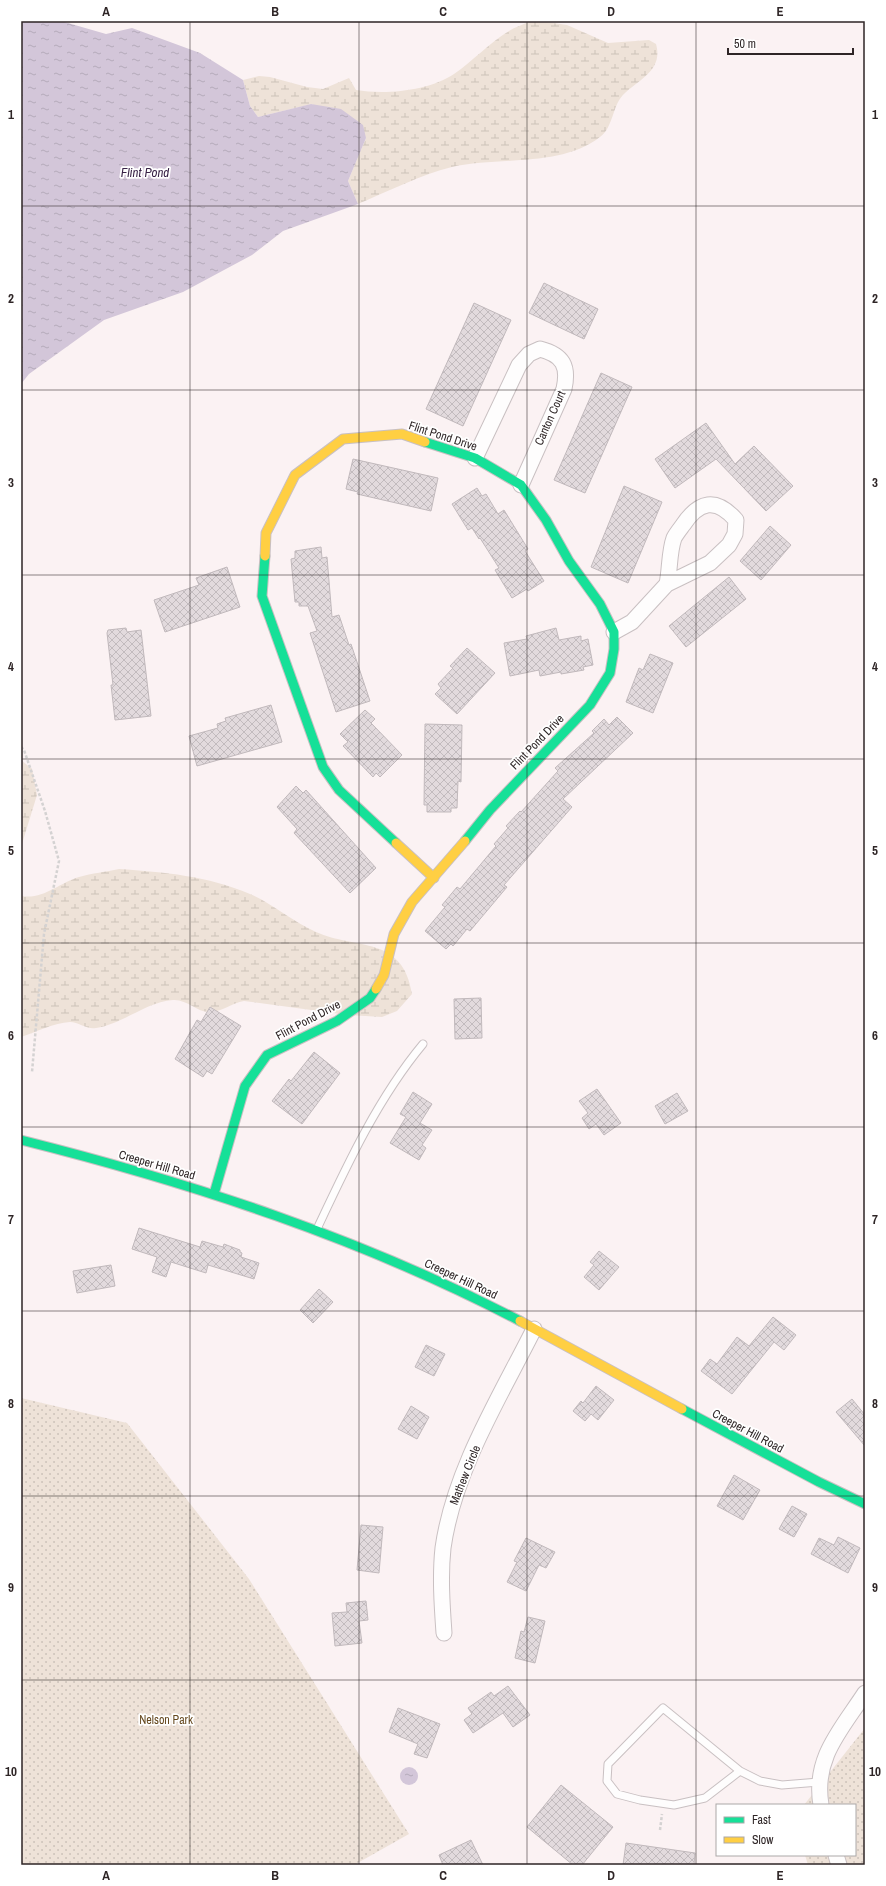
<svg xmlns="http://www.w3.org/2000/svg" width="886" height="1886" font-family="'Archivo Narrow',sans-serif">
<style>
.wetland{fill:url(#wetland-marsh)}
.park{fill:url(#park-dots)}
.water{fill:url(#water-ripples)}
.building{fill:url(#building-cross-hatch);stroke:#c1b9bc}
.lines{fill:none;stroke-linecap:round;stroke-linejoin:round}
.lane-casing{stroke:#c9c0c2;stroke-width:9}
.street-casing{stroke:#c9c0c2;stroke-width:17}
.fast-casing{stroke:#c9c0c2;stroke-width:11}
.slow-casing{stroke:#c9c0c2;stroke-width:11}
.path{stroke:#d4d2d2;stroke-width:2.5;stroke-dasharray:3 2;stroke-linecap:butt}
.lane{stroke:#fefdfd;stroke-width:7}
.street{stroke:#fefdfd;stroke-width:15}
.fast{stroke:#16e098;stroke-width:9}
.slow{stroke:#ffcf43;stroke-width:9}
.grid{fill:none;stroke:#2e2526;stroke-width:1;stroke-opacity:0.55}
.labels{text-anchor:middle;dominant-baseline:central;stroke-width:3.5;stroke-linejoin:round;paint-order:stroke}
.street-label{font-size:12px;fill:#2e2526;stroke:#fff}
.park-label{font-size:12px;fill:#65481e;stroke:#fff}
.water-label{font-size:13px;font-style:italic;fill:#372145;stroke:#fff}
.neatline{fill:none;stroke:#2e2526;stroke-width:1.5}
.grid-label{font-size:13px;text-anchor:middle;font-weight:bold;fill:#2e2526}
</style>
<defs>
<pattern id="wetland-marsh" width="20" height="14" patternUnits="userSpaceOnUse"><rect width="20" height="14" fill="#eee2d8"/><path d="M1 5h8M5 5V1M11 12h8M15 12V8" fill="none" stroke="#ccc2b9"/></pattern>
<pattern id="park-dots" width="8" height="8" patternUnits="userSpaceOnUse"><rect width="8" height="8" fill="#eee2d8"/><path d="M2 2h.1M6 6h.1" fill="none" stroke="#ccc2b9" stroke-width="1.8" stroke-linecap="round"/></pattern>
<pattern id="water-ripples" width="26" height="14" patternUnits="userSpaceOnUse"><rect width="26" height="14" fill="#d3c6d9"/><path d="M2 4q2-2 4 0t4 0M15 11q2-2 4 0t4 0" fill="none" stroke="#b5aaba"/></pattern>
<pattern id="building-cross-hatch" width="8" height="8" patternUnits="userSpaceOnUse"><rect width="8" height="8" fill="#e2dadd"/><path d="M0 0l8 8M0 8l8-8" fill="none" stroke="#c2bbbe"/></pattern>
</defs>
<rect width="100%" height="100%" fill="#fbf2f3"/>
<!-- wetland -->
<g class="wetland">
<path d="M529 22H546L567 25 608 43 649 40 656 44C663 69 642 78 625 93 612 104 614 127 600 137 560 168 498 156 452 167 420 175 389 191 358 204L348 181 366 138 312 104 258 117 250 106 243 80 259 76 270 77 307 87 323 89 349 78 356 90C385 95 429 91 454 74 473 61 489 43 509 31 515 27 522 25 529 22Z"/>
<path d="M21 760 32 769 37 795 21 847Z"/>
<path d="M119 869C164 872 208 876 250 894 273 904 293 922 316 932 356 950 403 935 412 994L397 1011 382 1017 348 1015 244 1001C232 1003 222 1012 210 1012 198 1013 187 999 173 1000 146 1002 123 1024 96 1028 87 1030 79 1022 70 1022 54 1023 36 1032 21 1037V896C43 900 59 883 79 877 92 873 106 872 119 869Z"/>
</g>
<!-- park -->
<g class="park">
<path d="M21 1398 127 1423 249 1579 409 1834 354 1865H21Z"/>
<path d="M865 1728V1865H808L805 1855H855V1805H804Z"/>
</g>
<!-- water -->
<g class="water">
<path d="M21 21H61L106 34 132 28 200 53 243 80 250 106 258 117 311 104 341 109 363 125 366 138 348 181 358 204 283 231 252 255 183 292 104 320 29 374 21 384Z"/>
<circle cx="409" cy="1776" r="9"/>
</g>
<!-- building -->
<g class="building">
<path d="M544 283 598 309 584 339 529 313Z"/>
<path d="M474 303 511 320 463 426 426 409Z"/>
<path d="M601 373 632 387 585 493 554 480Z"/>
<path d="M706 423 735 464 754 446 793 486 766 511 716 459 675 488 655 459Z"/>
<path d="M353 459 438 478 431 511 357 494 358 492 346 489Z"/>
<path d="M624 486 662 502 628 583 591 567Z"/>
<path d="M477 488 482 496 486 494 498 514 504 510 528 549 525 551 544 581 528 591 527 589 512 598 495 570 499 568 480 538 479 539 472 528 468 530 452 504Z"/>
<path d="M770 526 791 545 761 580 740 561Z"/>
<path d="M321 547 322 558 327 557 332 617 339 615 349 645 351 644 370 701 336 712 310 633 317 631 308 606H299V602H295L291 559 295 558V551Z"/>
<path d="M227 567 240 607 165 632 154 600 199 585 196 578Z"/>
<path d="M729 577 746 599 686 647 669 626Z"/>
<path d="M126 628 127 632 141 630 151 716 115 720 111 685H113L107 633 108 630Z"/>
<path d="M556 628 559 640 581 636V641L588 639 593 665 583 667 584 670 561 674V672L540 676 539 670 510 676 504 643 527 639 526 636Z"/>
<path d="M467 648 495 673 457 714 435 694 441 688 438 684 453 668 450 666Z"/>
<path d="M650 654 673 663 653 713 626 702 639 668 643 670Z"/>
<path d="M271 705 282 742 197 766 189 736 218 728 217 724 226 721 225 718Z"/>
<path d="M365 710 375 719 371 723 402 755 380 777 376 773 373 777 343 746 348 742 340 734Z"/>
<path d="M617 717 633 733 563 799 572 807 504 885 507 887 470 931 467 929 453 946 451 944 446 949 425 931 445 907 442 905 457 887 460 889 496 846 494 844 508 828 506 826 520 811 521 812 558 771 555 768 594 733 592 731 604 719 609 725Z"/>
<path d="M425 724 462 725 461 782 458 781 457 808H451V812H427V805H424Z"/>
<path d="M296 786 303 793 306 790 376 868 350 893 294 833 297 829 277 807Z"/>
<path d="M481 998 482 1038 455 1039 454 999Z"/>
<path d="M210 1007 241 1026 212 1074 207 1071 203 1077 175 1059 197 1020 201 1022Z"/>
<path d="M314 1052 340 1073 302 1124 272 1101 289 1079 291 1081Z"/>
<path d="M597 1089 621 1123 604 1135 596 1124 589 1129 582 1118 588 1113 579 1101Z"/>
<path d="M413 1092 432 1104 420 1123 432 1130 422 1145 426 1148 419 1160 390 1143 406 1117 400 1114Z"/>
<path d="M677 1093 688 1111 665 1124 655 1106Z"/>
<path d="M139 1228 200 1247 202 1241 223 1247 224 1244 240 1250V1252L242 1253 241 1257 259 1263 254 1279 208 1265 206 1273 171 1262 166 1277 152 1272 157 1257 132 1249Z"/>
<path d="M599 1251 619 1267 599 1290 584 1277 594 1265 590 1262Z"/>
<path d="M111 1265 115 1286 77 1293 73 1271Z"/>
<path d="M319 1289 333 1302 313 1323 300 1310Z"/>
<path d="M773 1317 796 1335 784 1350 774 1342 732 1394 701 1371 710 1359 717 1364 737 1337 749 1346Z"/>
<path d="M426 1345 445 1354 434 1376 415 1367Z"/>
<path d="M596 1386 614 1400 598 1420 591 1414 585 1421 573 1411 581 1401 583 1403Z"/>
<path d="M852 1399 865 1415V1446L836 1412Z"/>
<path d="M411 1406 429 1417 417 1439 398 1429Z"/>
<path d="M734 1475 760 1490 743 1520 717 1506Z"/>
<path d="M792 1506 807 1514 794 1537 779 1529Z"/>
<path d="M361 1525 383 1527 379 1573 357 1570Z"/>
<path d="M838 1537 860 1548 848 1573 811 1554 819 1538 834 1545Z"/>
<path d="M526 1538 555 1552 546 1568 539 1565 526 1591 507 1582 517 1562 514 1561Z"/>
<path d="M366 1601 368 1620 359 1621 362 1643 335 1646 332 1613 347 1612 346 1603Z"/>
<path d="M528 1617 545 1621 535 1663 515 1658 521 1631 524 1632Z"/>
<path d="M508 1686 530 1715 513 1727 503 1713 473 1733 464 1720 472 1714 468 1708 491 1692 494 1696Z"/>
<path d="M398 1708 440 1724 427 1758 414 1754 418 1744 389 1732Z"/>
<path d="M561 1785 613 1827 582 1865H573L527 1827Z"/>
<path d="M471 1840 483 1865H443L439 1855Z"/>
<path d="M626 1843 695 1853 694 1865H623Z"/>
</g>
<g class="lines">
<defs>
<g id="lane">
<path d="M317 1229C347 1165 378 1098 423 1044"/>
<path d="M740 1771 705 1798 674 1805 640 1800 617 1794 607 1781 608 1764 663 1708 740 1771 760 1781 782 1785 819 1782"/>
</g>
<g id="street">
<path d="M475 458 519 365 529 354 540 349C563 355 569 366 564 389L521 485"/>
<path d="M614 632 632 622 667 584 710 563 729 545 735 534 736 520C716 497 699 501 683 525 680 529 676 534 674 538 669 552 670 570 667 584"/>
<path d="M444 1633C442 1605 440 1576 443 1548 454 1470 500 1397 534 1329"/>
<path d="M821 1805C813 1758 841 1730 865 1693"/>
<path d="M836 1855 839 1865"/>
</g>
<g id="fast">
<path d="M425 442 475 458 521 485 546 520 569 561 600 604 614 632V649L610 673 590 705 490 810 465 841"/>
<path d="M265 556 262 596 323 767 339 790 396 843"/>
<path d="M21 1140C193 1183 363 1239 520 1321"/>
<path d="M214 1194 245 1086 267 1055 337 1021 370 998 376 989"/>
<path d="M682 1409 819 1482 865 1504"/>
</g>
<g id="slow">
<path d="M265 556 266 533 295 475 343 439 402 434 425 442"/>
<path d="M396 843 434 878"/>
<path d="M376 989 384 975 394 934 412 902 465 841"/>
<path d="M520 1321 682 1409"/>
</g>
</defs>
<!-- lane casing -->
<use href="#lane" class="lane-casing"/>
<!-- street casing -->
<use href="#street" class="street-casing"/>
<!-- fast casing -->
<use href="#fast" class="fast-casing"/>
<!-- slow casing -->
<use href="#slow" class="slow-casing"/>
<!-- path -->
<g class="path">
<path d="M21 747 24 750 45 811 59 861 44 934 32 1072"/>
<path d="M660 1830 662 1814"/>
</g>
<!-- lane -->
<use href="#lane" class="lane"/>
<!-- street -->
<use href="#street" class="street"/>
<!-- fast -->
<use href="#fast" class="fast"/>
<!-- slow -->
<use href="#slow" class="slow"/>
</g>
<!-- grid -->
<path class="grid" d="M190 21V1865M359 21V1865M527 21V1865M696 21V1865M21 206H865M21 390H865M21 575H865M21 759H865M21 943H865M21 1127H865M21 1311H865M21 1496H865M21 1680H865"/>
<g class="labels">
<!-- street labels -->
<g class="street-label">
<text transform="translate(550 418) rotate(-66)">Canton Court</text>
<text transform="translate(443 436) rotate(18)">Flint Pond Drive</text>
<text transform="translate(537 742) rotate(-46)">Flint Pond Drive</text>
<text transform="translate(308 1020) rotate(-28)">Flint Pond Drive</text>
<text transform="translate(157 1165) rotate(16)">Creeper Hill Road</text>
<text transform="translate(461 1279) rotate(25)">Creeper Hill Road</text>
<text transform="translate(748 1431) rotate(28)">Creeper Hill Road</text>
<text transform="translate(465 1475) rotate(-68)">Mathew Circle</text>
</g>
<!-- park labels -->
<g class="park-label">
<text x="166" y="1720">Nelson Park</text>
</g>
<!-- water labels -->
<g class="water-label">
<text x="145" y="172">Flint Pond</text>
</g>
</g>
<!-- border -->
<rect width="886" height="1886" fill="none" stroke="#ffffff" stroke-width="44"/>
<!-- legend -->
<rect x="716" y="1804" width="140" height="52" fill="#ffffff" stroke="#aba8a8"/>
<rect x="724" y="1817" width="20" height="6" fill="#16e098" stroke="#aba8a8"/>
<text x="752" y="1824" font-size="12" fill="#2e2526">Fast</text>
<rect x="724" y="1837" width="20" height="6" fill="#ffcf43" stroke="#aba8a8"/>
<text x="752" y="1844" font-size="12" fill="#2e2526">Slow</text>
<!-- scale -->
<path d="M728 48v6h125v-6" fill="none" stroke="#2e2526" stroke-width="2"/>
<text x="734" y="48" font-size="12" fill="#2e2526" stroke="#ffffff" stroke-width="3" paint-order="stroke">50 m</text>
<rect x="22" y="22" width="842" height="1842" class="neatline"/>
<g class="grid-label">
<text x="106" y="16">A</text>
<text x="275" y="16">B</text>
<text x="443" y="16">C</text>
<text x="611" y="16">D</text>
<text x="780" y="16">E</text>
<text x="11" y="119">1</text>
<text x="875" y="119">1</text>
<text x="11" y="303">2</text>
<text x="875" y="303">2</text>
<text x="11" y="487">3</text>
<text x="875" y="487">3</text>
<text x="11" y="671">4</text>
<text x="875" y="671">4</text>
<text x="11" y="855">5</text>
<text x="875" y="855">5</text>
<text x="11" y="1040">6</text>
<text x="875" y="1040">6</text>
<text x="11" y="1224">7</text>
<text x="875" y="1224">7</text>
<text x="11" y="1408">8</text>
<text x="875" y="1408">8</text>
<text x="11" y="1592">9</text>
<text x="875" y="1592">9</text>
<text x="11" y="1776">10</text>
<text x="875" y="1776">10</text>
<text x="106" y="1880">A</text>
<text x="275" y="1880">B</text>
<text x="443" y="1880">C</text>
<text x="611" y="1880">D</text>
<text x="780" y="1880">E</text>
</g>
</svg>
